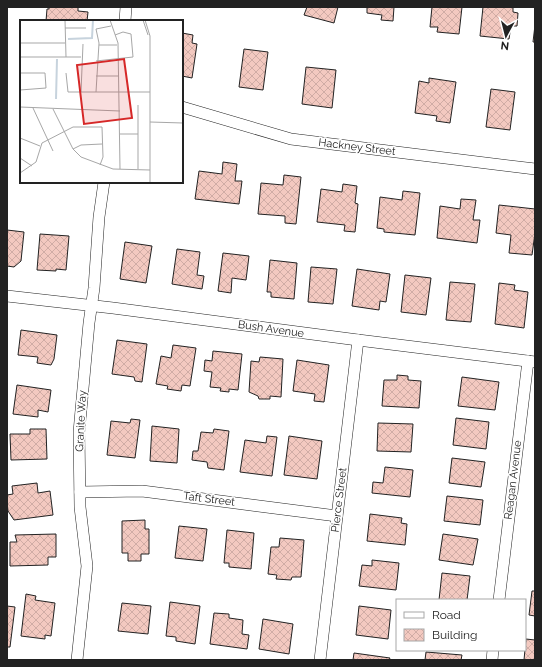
<svg xmlns="http://www.w3.org/2000/svg" width="542" height="667" font-family="Raleway,sans-serif">
<style>
.building{fill:url(#building-cross-hatch);stroke:#222}
.lines{fill:none;stroke-linecap:round;stroke-linejoin:round}
.minor-casing{stroke:#222;stroke-width:12}
.minor{stroke:#fff;stroke-width:11}
.labels{text-anchor:middle;dominant-baseline:central;stroke-width:3;stroke-linejoin:round;paint-order:stroke}
.street-label{font-size:11px;fill:#222;stroke:#fff}
.inset-river{fill:none;stroke:#c7d3dd;stroke-width:2}
.inset-road{fill:none;stroke:#a7a7a7;stroke-width:1}
.view{fill:#d62828;fill-opacity:0.15;stroke:#d62828;stroke-width:2}
.inset-edge{fill:none;stroke:#222;stroke-width:2}
</style>
<defs>
<pattern id="building-cross-hatch" width="8" height="8" patternUnits="userSpaceOnUse"><rect width="8" height="8" fill="#f3c9c0"/><path d="M0 0l8 8M0 8l8-8" fill="none" stroke="#d0aca5"/></pattern>
</defs>
<rect width="100%" height="100%" fill="#fff"/>
<!-- building -->
<g class="building">
<path d="M49 7H78V11L88 12 87 21H46L47 9H49Z"/>
<path d="M307 7H338L334 23 304 15Z"/>
<path d="M367 7H394L393 21 381 20 382 15 367 13Z"/>
<path d="M432 7H462L459 34 437 32 438 27H430Z"/>
<path d="M483 7H513V12L518 13 517 26H511L509 39 480 36Z"/>
<path d="M535 25V42H533Z"/>
<path d="M182 33 193 35 192 43 197 44 192 78 182 76Z"/>
<path d="M244 49 268 52 263 90 239 87Z"/>
<path d="M306 67 336 70 332 108 302 104Z"/>
<path d="M429 78 456 82 450 123 436 121 437 116 415 113 419 81 429 83Z"/>
<path d="M491 89 515 92 510 130 486 127Z"/>
<path d="M223 162 237 164 235 181H242L239 204 195 199 199 171 222 174Z"/>
<path d="M284 175 301 177 296 224 285 223V216L258 214 261 183 283 185Z"/>
<path d="M343 184 357 186 355 203 358 204 355 232 344 231 345 225 317 222 321 189 342 192Z"/>
<path d="M403 191 420 193 415 235 384 232V229L377 228 380 197 402 200Z"/>
<path d="M461 199 476 200 473 220H480L477 243 437 238 440 206 460 209Z"/>
<path d="M499 205 535 209V233L532 255 509 253 511 235 496 233Z"/>
<path d="M7 230 24 232 21 261 14 267 7 266Z"/>
<path d="M40 234 69 236 66 270 56 269V271L37 270Z"/>
<path d="M125 242 152 246 146 283 120 279Z"/>
<path d="M177 249 200 252 197 275 204 276 202 289 172 284Z"/>
<path d="M223 253 249 256 246 280 232 278 231 293 218 291Z"/>
<path d="M270 260 297 263 294 299 271 297V292H267Z"/>
<path d="M311 267 337 269 333 304 308 302Z"/>
<path d="M357 269 390 274 386 302 380 301 379 310 352 306Z"/>
<path d="M405 275 431 278 426 315 401 312Z"/>
<path d="M450 282 475 284 471 322 446 320Z"/>
<path d="M499 283 515 285 514 290 528 292 524 328 495 324Z"/>
<path d="M21 330 57 335 54 359 51 365 37 363 38 357 18 355Z"/>
<path d="M117 340 147 344 142 382 135 381 134 377 112 374Z"/>
<path d="M173 345 196 348 190 386 182 385 181 391 167 389 168 386 156 384 161 356 171 358Z"/>
<path d="M213 351 242 354 238 390 229 389V392L220 391 221 388 210 387 212 372 204 371 205 360 212 361Z"/>
<path d="M260 357 283 359 281 397 270 396V399H259L258 396 249 392 251 361 259 362Z"/>
<path d="M297 360 329 365 324 402 314 401 315 394 293 391Z"/>
<path d="M397 375 408 376V380L421 381 419 408 382 406 384 380H397Z"/>
<path d="M462 377 499 382 495 410 458 406Z"/>
<path d="M17 385 51 390 48 412 38 410V417L13 414Z"/>
<path d="M456 418 489 422 486 449 453 445Z"/>
<path d="M131 419 140 420 135 458 107 455 111 421 130 423Z"/>
<path d="M378 423 413 424 411 452 377 451Z"/>
<path d="M152 426 179 429 177 463 150 461Z"/>
<path d="M30 429H46L47 459 11 460 10 434H30Z"/>
<path d="M214 429 229 431 224 470 208 468 207 462 192 460 193 451H198L201 432 213 433Z"/>
<path d="M267 436 277 437 272 476 240 472 245 440 266 443Z"/>
<path d="M289 436 322 441 317 479 284 475Z"/>
<path d="M452 458 485 462 481 487 449 483Z"/>
<path d="M385 467 413 470 410 497 372 493 373 482 383 483Z"/>
<path d="M37 483 38 493 50 491 53 515 14 520 8 511 7 502V495L13 494 12 486Z"/>
<path d="M447 496 483 500 480 525 444 521Z"/>
<path d="M370 514 402 518 401 523 407 524 405 545 367 541Z"/>
<path d="M145 520V529H149V554H141V561H128V553H122V521Z"/>
<path d="M179 526 207 529 203 561 175 558Z"/>
<path d="M227 530 254 533 251 569 229 567V563H224Z"/>
<path d="M56 534V557H48V565L10 566V542H17L15 535Z"/>
<path d="M443 534 478 539 473 565 439 560Z"/>
<path d="M280 538 304 540 301 577H292L291 580 276 579 277 575 268 574 271 547H279Z"/>
<path d="M372 560 399 563 396 590 359 586 362 565 372 566Z"/>
<path d="M442 573 470 576 467 600H439Z"/>
<path d="M532 591H535V616L529 615Z"/>
<path d="M26 594 36 596 35 600 55 603 51 636 45 635V639L21 636Z"/>
<path d="M170 602 200 606 195 644 176 641V637L166 636Z"/>
<path d="M122 603 151 606 148 634 118 631Z"/>
<path d="M7 606 15 607 10 647H7Z"/>
<path d="M359 606 391 610 388 639 356 635Z"/>
<path d="M214 613 229 614V618L243 620 242 634 249 635 247 649 210 644Z"/>
<path d="M263 619 293 624 289 654 259 649Z"/>
<path d="M526 639 535 640V660H524Z"/>
<path d="M426 652 462 655 461 660H425Z"/>
<path d="M354 653 390 658 389 660H353Z"/>
</g>
<g class="lines">
<defs>
<g id="minor">
<path d="M125 21 126 7"/>
<path d="M182 107 291 139 535 169"/>
<path d="M7 296 113 308 358 340 535 362"/>
<path d="M80 492 142 491 337 516"/>
<path d="M499 600 528 361"/>
<path d="M77 660 87 566 80 507 79 432 89 323 94 288 99 217 104 182"/>
<path d="M320 660 358 340"/>
<path d="M492 660 493 650"/>
</g>
</defs>
<!-- minor casing -->
<use href="#minor" class="minor-casing"/>
<!-- minor -->
<use href="#minor" class="minor"/>
</g>
<g class="labels">
<!-- street labels -->
<g class="street-label">
<text transform="translate(357 147) rotate(7)">Hackney Street</text>
<text transform="translate(271 329) rotate(8)">Bush Avenue</text>
<text transform="translate(81 421) rotate(-87)">Granite Way</text>
<text transform="translate(513 480) rotate(-83)">Reagan Avenue</text>
<text transform="translate(209 499) rotate(7)">Taft Street</text>
<text transform="translate(339 500) rotate(-83)">Pierce Street</text>
</g>
</g>
<!-- overview -->
<g transform="translate(20 20)">
<rect width="163" height="163" fill="#fff"/>
<path class="inset-river" d="M48 19 72 18 73 0M36 79 37 39"/>
<path class="inset-road" d="M45 0 46 37M90 0 98 23 100 149M123 0 128 15M125 0 130 16V163M45 8H66M0 23H45M79 25H97M0 37H61M76 41 113 37 111 14 103 12 95 15M0 53H25L26 68 0 70M46 53 48 72H130M76 56H99M61 72 63 24M76 72 79 23 76 9 91 6M0 87 100 91M13 88 33 131M33 89 53 129 61 137 93 149 130 150M130 102 163 103M100 114H118M0 118 20 126M53 129 61 125 82 124M0 138 12 146M118 149V85M0 153 16 142 22 123 53 107H82L83 137 80 145"/>
<path class="view" d="M104 39 112 98 64 104 57 45Z"/>
<rect width="163" height="163" class="inset-edge"/>
</g>
<!-- border -->
<rect width="542" height="667" fill="none" stroke="#222222" stroke-width="16"/>
<!-- legend -->
<rect x="396" y="599" width="130" height="52" fill="#ffffff" stroke="#a7a7a7"/>
<rect x="404" y="612" width="20" height="6" fill="#ffffff" stroke="#a7a7a7"/>
<text x="432" y="619" font-size="12" fill="#222222">Road</text>
<rect x="404" y="629" width="20" height="12" fill="url(#building-cross-hatch)" stroke="#a7a7a7"/>
<text x="432" y="639" font-size="12" fill="#222222">Building</text>
<!-- north arrow -->
<g transform="translate(506 36) rotate(187)" stroke="#ffffff" stroke-width="3" paint-order="stroke">
<path d="M0-3L7 15L0 10L-7 15Z" fill="#222222"/>
<text y="-6" font-size="11" font-weight="bold" text-anchor="middle" fill="#222222">N</text>
</g>
</svg>
